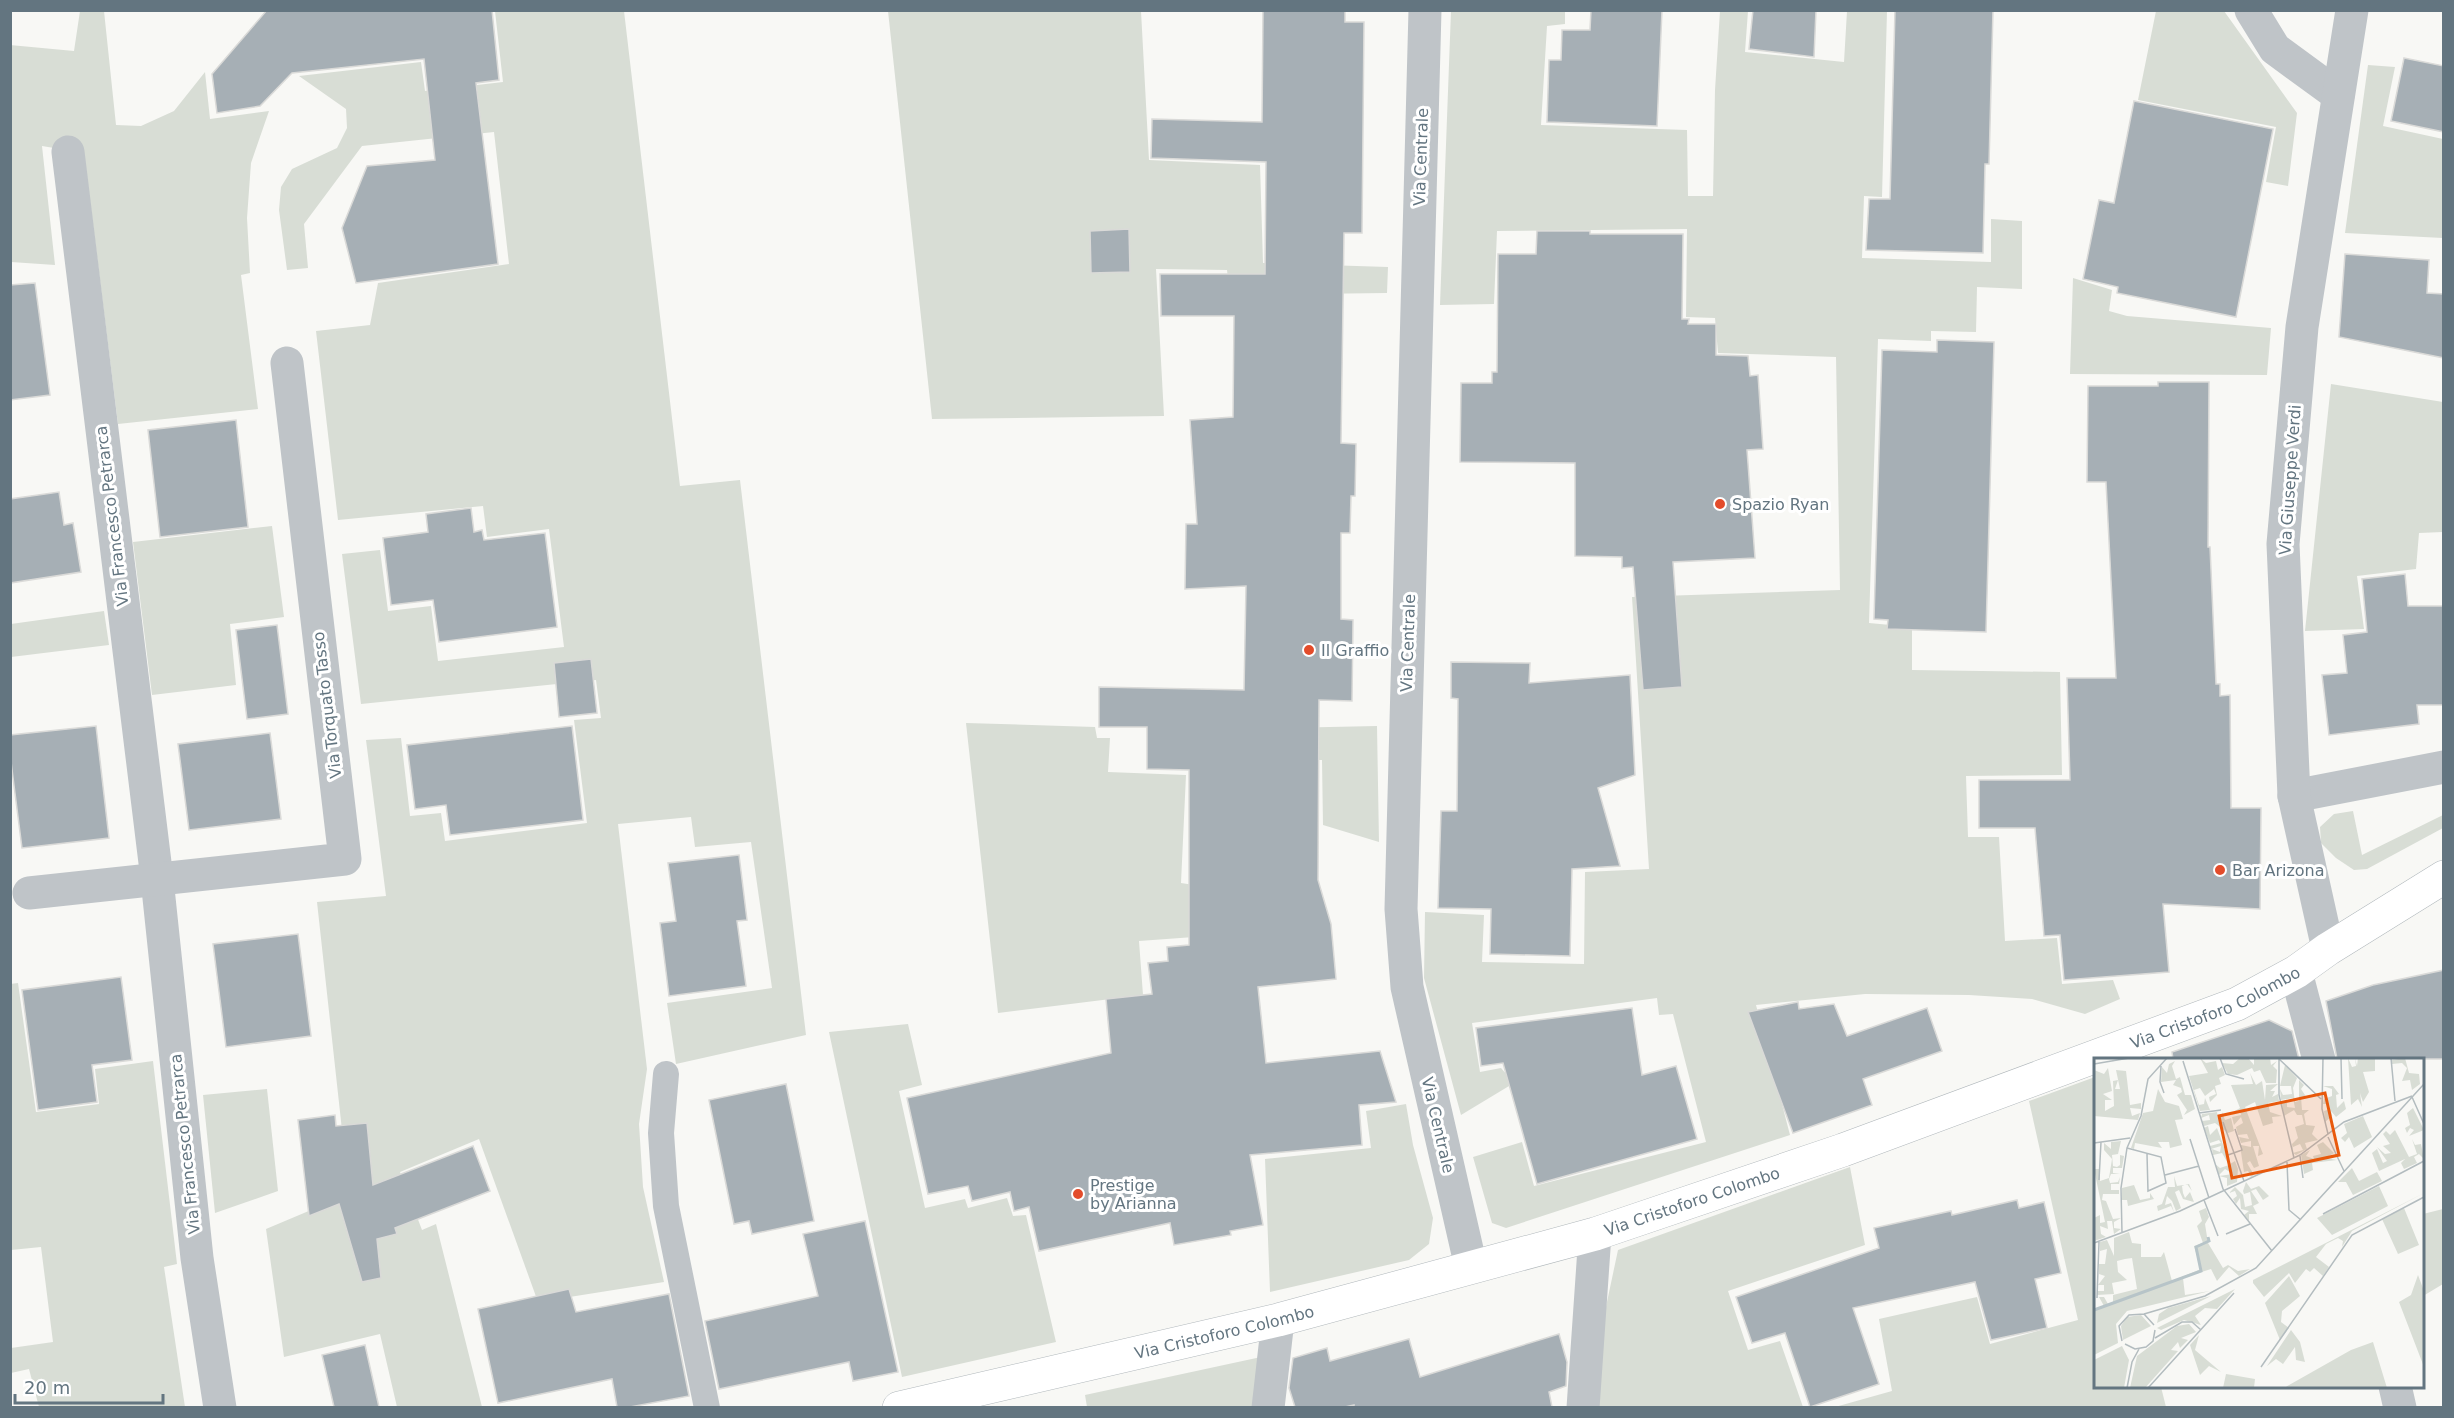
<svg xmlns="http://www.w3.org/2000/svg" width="2454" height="1418" font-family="'DejaVu Sans',sans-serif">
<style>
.green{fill:#d8ddd5}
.building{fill:#a6afb5;stroke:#dadad8;stroke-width:1.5}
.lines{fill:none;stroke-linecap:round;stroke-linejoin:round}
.secondary-casing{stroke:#b1b8bc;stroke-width:34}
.lane{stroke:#bfc4c8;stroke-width:26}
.street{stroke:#bfc4c8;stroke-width:33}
.secondary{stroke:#fff;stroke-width:33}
.poi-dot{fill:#e34c2b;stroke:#fff;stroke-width:2}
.labels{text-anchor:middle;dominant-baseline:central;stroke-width:6;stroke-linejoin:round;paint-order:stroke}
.street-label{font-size:16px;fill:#637580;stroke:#fff}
.poi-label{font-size:16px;fill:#637580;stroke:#fff;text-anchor:start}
.inset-river{fill:none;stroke:#b7c4c8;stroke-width:3}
.inset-road{fill:none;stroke:#b3bcbf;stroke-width:1.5}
.view{fill:#e8590c;fill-opacity:0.15;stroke:#e8590c;stroke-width:3}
.inset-edge{fill:none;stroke:#637580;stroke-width:3}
</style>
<rect width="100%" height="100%" fill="#f8f8f5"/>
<!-- green -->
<g class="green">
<path d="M80 11H104L116 125 141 126 174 111 205 72 210 119 269 111 251 163 247 218 250 273 241 275 258 409 118 424 84 153 42 146 55 265 11 262 10 45 74 51Z"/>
<path d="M495 11H624L680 486 740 480 806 1035 676 1064 667 1003 772 988 751 842 695 847 691 817 618 824 647 1069 639 1124 643 1187 664 1282 538 1302 479 1139 400 1172 422 1230 436 1224 482 1407H397L380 1334 284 1357 266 1229 349 1194 317 902 386 896 366 740 401 738 410 816 441 813 445 841 587 823 574 720 601 718 596 680 361 704 342 554 380 550 388 611 431 606 438 661 564 647 549 529 487 537 483 506 338 520 316 331 370 325 378 283 509 264 494 132 362 146 304 224 308 268 287 270 279 210 281 187 292 169 337 148 347 128 346 109 299 76 421 62 425 91 503 82Z"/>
<path d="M888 11H1141L1149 160 1260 165 1263 263 1388 267 1387 293 1230 295 1227 270 1156 269 1164 416 932 419Z"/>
<path d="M1451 11H1565V24L1547 26 1541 125 1687 130 1688 196H1713L1715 90 1720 11H1748L1745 52 1844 62 1847 11H1887L1882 197 1864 196 1862 258 1991 262V219L2022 221V289L1977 287 1976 332 1931 331V341L1878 339 1869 623 1912 627V670L2060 672 2062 775 1966 776 1968 837H1999L2005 941 2057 938 2062 984 2113 980 2120 999 2085 1014 2032 999 1969 995 1865 994 1756 1005 1790 1135 1506 1228 1492 1223 1473 1157 1522 1142 1534 1186 1706 1142 1673 1014 1659 1015 1657 998 1472 1023 1480 1072 1501 1068 1514 1083 1461 1115 1424 978 1425 912 1484 915 1482 962 1584 964 1585 872 1649 869 1632 597 1840 590 1836 357 1718 353 1715 318 1686 317 1687 229 1497 231 1494 304 1440 305Z"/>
<path d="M2156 11H2224L2297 113 2288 186 2266 182 2276 127 2138 100Z"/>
<path d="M2368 65 2395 67 2383 126 2443 139V238L2345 233Z"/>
<path d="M2073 278 2112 290 2109 311 2127 316 2271 328 2267 375 2070 374Z"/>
<path d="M2331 384 2443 402V532L2419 533 2416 569 2357 576 2364 629 2305 631Z"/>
<path d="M272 526 284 617 230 624 236 685 152 695 133 542Z"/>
<path d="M104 611 109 645 11 657V624Z"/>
<path d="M966 723 1095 727 1097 738H1110L1108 772 1186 775 1181 883 1194 885V937L1139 941 1143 995 998 1013Z"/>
<path d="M1377 726 1379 842 1323 825 1322 760H1194L1193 730Z"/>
<path d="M2353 811 2362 855 2443 815V828L2367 869 2354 870 2336 858 2321 843 2320 827 2334 814Z"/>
<path d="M18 983 36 1112 99 1104 95 1069 153 1061 177 1264 164 1267 185 1407H39L29 1369 11 1373V1348L53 1342 41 1247 11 1250 10 984Z"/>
<path d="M908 1024 922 1085 899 1091 925 1208 965 1199 968 1208 1007 1198 1013 1216 1026 1215 1056 1342 902 1377 829 1032Z"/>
<path d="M2095 1077 2096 1386 2161 1387 2166 1407H1835L1892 1391 1879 1319 1977 1297 1990 1344 2078 1320 2029 1101Z"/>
<path d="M267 1089 278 1191 215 1213 203 1095Z"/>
<path d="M1406 1104 1413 1145 1433 1218 1429 1244 1409 1260 1270 1292 1265 1159 1371 1148 1366 1111Z"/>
<path d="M1850 1167 1865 1245 1728 1291 1748 1350 1780 1341 1803 1407 1594 1408 1600 1335 1618 1250Z"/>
<path d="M2443 1209V1284L2423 1296V1214Z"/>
<path d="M1261 1357 1255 1407H1087L1085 1395Z"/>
</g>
<!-- building -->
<g class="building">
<path d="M267 10H492L499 80 476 83 498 264 356 283 342 228 367 166 435 160 424 59 292 73 260 106 217 113 212 74Z"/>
<path d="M1263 10H1345V22H1364L1362 233H1344L1341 443 1356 444 1355 496H1351L1350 533H1341V619L1353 620 1352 701 1319 700 1318 880 1331 924 1336 979 1258 987 1266 1063 1380 1051 1396 1102 1359 1105 1362 1145 1250 1155 1263 1225 1230 1231 1231 1235 1174 1245 1170 1223 1039 1251 1029 1207 1014 1211 1010 1192 972 1201 968 1186 928 1194 907 1098 1111 1053 1106 999 1152 994 1148 963 1168 961 1167 947 1189 945V770L1147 769V727H1099V687L1244 690 1246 586 1185 589 1186 524H1197L1190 420 1233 417 1234 316H1161L1160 274H1265L1266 162 1151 158 1152 119 1262 122Z"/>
<path d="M1591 10H1662L1657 126 1547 122 1549 60H1561L1562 30H1590Z"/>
<path d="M1753 10H1816L1814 57 1749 49Z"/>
<path d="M1895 10H1993L1989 164H1985L1983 253 1866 250 1869 199H1890Z"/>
<path d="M2404 58 2444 66V132L2391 121Z"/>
<path d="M2134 101 2273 129 2236 317 2117 293 2118 287 2083 279 2099 200 2114 203Z"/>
<path d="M1129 229 1130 272 1091 273 1090 231Z"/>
<path d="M1537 231H1590V234H1683L1682 319H1689L1688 324H1716V355L1748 356 1750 376 1758 375 1763 449 1747 450 1755 558 1673 562 1682 687 1643 690 1633 567 1622 568V557L1575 556V463L1460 462 1461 383H1492V372H1497L1498 254H1536Z"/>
<path d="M2345 254 2429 260 2427 293 2444 294V358L2339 337Z"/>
<path d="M35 283 50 395 10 400V285Z"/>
<path d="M1937 340 1994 342 1986 632 1887 629 1888 620 1874 619 1882 350 1937 352Z"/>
<path d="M2158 382H2209L2208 547H2210L2216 684H2220V696L2230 695 2231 808H2261L2260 909 2163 904 2169 972 2064 980 2060 935 2044 936 2035 828H1979V780H2070L2067 678H2116L2106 482H2087L2088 386H2158Z"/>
<path d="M236 420 248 527 160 537 148 430Z"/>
<path d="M59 492 64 525 73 523 81 572 10 583V499Z"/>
<path d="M471 508 474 532 482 530 484 540 545 533 557 627 439 642 433 600 391 605 383 538 428 532 426 514Z"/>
<path d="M2405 574 2408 606H2444V705H2417L2419 724 2329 735 2322 675 2347 673 2343 635 2367 632 2362 579Z"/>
<path d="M277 625 288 714 247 719 236 630Z"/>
<path d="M591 659 597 713 559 717 554 663Z"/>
<path d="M1451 662 1530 663 1529 683 1630 675 1635 775 1598 788 1620 866 1572 869 1570 956 1490 954 1491 909 1438 908 1441 811H1457L1458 699 1451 698Z"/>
<path d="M96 726 109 838 22 848 10 754V735Z"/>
<path d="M572 726 583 820 450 835 446 805 415 809 407 745Z"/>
<path d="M270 733 281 819 189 830 178 744Z"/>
<path d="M739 855 747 920 737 921 746 986 669 996 660 923 676 921 668 863Z"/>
<path d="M298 934 311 1036 226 1047 213 944Z"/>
<path d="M2444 970V1059H2337L2326 1001 2373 985Z"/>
<path d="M121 977 132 1060 92 1065 97 1102 38 1110 22 990Z"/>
<path d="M1798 1002 1799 1009 1834 1004 1847 1036 1927 1008 1942 1051 1863 1079 1872 1105 1793 1133 1748 1012Z"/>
<path d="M1632 1008 1642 1075 1676 1066 1697 1139 1537 1184 1503 1063 1481 1066 1476 1028Z"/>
<path d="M2269 1020 2292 1031 2299 1059H2173L2172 1052Z"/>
<path d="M786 1084 814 1221 752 1234 749 1221 734 1224 709 1100Z"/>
<path d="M335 1115 336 1126 367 1123 373 1185 473 1146 490 1191 395 1228 397 1234 377 1239 381 1278 362 1282 339 1204 309 1216 298 1120Z"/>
<path d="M2017 1200 2019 1208 2044 1202 2061 1273 2035 1279 2047 1328 1991 1340 1975 1282 1853 1308 1879 1384 1810 1407 1785 1333 1752 1343 1736 1297 1879 1248 1874 1228 1951 1211 1952 1215Z"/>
<path d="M865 1221 898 1372 853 1381 849 1362 719 1389 705 1321 818 1296 803 1234Z"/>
<path d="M569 1289 576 1312 669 1294 689 1396 630 1407H617L612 1379 498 1403 478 1309Z"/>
<path d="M1559 1334 1567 1362 1566 1386 1549 1392 1552 1407H1354V1405L1345 1407H1295L1289 1388 1293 1358 1327 1348 1330 1361 1409 1339 1420 1377Z"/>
<path d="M365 1345 379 1407H334L322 1355Z"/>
</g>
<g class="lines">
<defs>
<g id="secondary">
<path id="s1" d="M899 1408 1278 1320 1595 1234 1843 1150 2237 1004 2296 972 2328 949 2444 877"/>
</g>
</defs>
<!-- secondary casing -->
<use href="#secondary" class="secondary-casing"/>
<!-- lane -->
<path class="lane" d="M666 1074 661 1133 666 1206 707 1408"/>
<!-- street -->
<g class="street">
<path d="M1425 10 1401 909 1407 987 1471 1267"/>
<path d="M2251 10 2275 49 2338 95"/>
<path d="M68 152 157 879 197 1258 220 1408"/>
<path d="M2294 796 2444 767"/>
<path d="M29 893 345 859 287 363"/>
<path d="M2328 949 2294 796 2283 544 2302 327 2352 10"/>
<path d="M2296 972 2319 1060"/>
<path d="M2395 1386 2400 1408"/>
<path d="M1268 1408 1278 1320"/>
<path d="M1583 1408 1595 1234"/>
</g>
<!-- secondary -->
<use href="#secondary" class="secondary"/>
</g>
<!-- markers -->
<g class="poi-dot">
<circle cx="1720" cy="504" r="6"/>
<circle cx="1309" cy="650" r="6"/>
<circle cx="2220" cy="870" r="6"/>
<circle cx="1078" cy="1194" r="6"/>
</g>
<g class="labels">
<!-- street labels -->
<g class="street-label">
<text transform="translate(1421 157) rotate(-88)">Via Centrale</text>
<text transform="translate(2290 480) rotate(-86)">Via Giuseppe Verdi</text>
<text transform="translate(112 516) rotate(-97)">Via Francesco Petrarca</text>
<text transform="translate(1408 643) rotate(-88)">Via Centrale</text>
<text transform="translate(327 705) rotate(-97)">Via Torquato Tasso</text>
<text stroke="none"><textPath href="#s1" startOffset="1378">Via Cristoforo Colombo</textPath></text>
<text transform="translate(1438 1125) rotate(77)">Via Centrale</text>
<text transform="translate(185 1144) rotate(-96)">Via Francesco Petrarca</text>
<text stroke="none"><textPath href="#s1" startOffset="820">Via Cristoforo Colombo</textPath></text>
<text stroke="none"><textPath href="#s1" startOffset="334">Via Cristoforo Colombo</textPath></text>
</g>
<!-- poi labels -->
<g class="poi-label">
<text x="1732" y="504">Spazio Ryan</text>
<text x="1321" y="650">Il Graffio</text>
<text x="2232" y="870">Bar Arizona</text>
<text x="1090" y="1185">Prestige<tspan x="1090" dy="18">by Arianna</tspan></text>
</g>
</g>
<!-- overview -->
<g transform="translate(2094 1058)">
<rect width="330" height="330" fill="#f8f8f5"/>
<path d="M106 0 112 5 122 3 124 12 128 9 131 17 125 20 127 26 121 28 123 37 116 44 115 39 122 36 120 31 111 38 106 30 100 32 105 47 110 46 111 40 116 52 106 53 95 18 114 15ZM146 0H154L160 7V0H176L177 7 183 3 179 8 183 12 182 25H172L166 12 160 14 158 10 143 17 134 16 128 5 139 6ZM254 0 258 9 262 8 261 0 263 8 264 0H281V13L269 14 275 34 269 44 266 35 268 49 264 41 257 47ZM311 0 315 15 325 16 326 26 318 32 316 22 308 23 313 10 308 5 298 6V2ZM81 3 78 8 82 21 86 19 91 37H97L101 51 90 57 93 52 83 37 88 34 87 30 79 27 82 22 67 24 68 9 73 15 75 6ZM191 7 203 20 199 30 201 44 205 43V22L210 27 207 31 213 40 207 39 208 52H215L210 56 212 67 221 68 218 76 224 82 211 85 213 91 202 97 199 95 209 92 206 86 199 89V93L198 86 204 80 201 69 210 66 208 57H203L200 52 190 58 188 45 193 43V49L201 50 199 40 187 42 186 31 189 37 198 36 197 28H186ZM14 10 18 33 9 36 18 42H11V53L20 48 19 23 24 22 21 31H26L22 12 32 13 36 47 47 45V51L36 50 38 58 46 55 44 62 0 58V12L10 16ZM156 15 162 27 168 23 171 42 172 27 184 26 176 33H181L178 39 184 36 185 43 174 45 176 54 188 58 178 59 179 65 169 68 161 44 151 49 169 96 164 98 165 88H159L165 108 160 110 156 103 153 105 160 117 157 119 154 113 150 114 147 94V87L157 89V83L147 85 145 79 155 81 153 76 144 77 142 69 149 65 147 59 140 67 138 59 147 57 146 52 139 54 146 50 137 27 159 26ZM229 28H239L245 36 242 37 243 50 250 43 252 51 242 59 237 53 238 58 231 64 230 53 236 51 235 46H229L230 41 238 38V31ZM64 31 71 44 85 48 89 61 81 62 88 87 76 90 75 84H64L68 90 41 85 40 91 37 90 49 55 59 53ZM319 50 330 72 315 78 320 72 316 70 313 75 311 70 316 67 313 55ZM123 54 124 60 128 59V54L131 62 137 60 140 73 134 75 121 65 110 68 108 63 116 62 115 57 107 60 108 56ZM269 58 278 79 260 90 255 79 251 84 247 80 253 75 250 66ZM114 68 116 77 123 70 136 106 141 103 144 111 143 124 133 128V120L125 118 139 116 131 111 125 117 121 106 126 110 135 107 128 95 119 97 118 91 126 94 127 88 117 91 116 88 127 85 125 82 116 85 110 70ZM301 72 315 99 323 96 318 81 321 87 327 86 330 101 325 96 320 99 323 105 310 111 307 105 311 101 285 113 278 95 283 91 289 105 293 103 283 89 291 96 297 95 289 88 296 86 289 76 292 73 296 77ZM27 83 24 96 18 97 19 108 23 109 26 107V97L30 98 28 110H19V115L26 116H17L15 121 16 125 24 124 26 119 25 126H17V132H25V136H9L8 142 12 143 19 161 27 160 20 164V170L27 171 20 176 18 163H13L14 171 6 168 7 176 12 179 0 183V160L6 157V165L11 164 0 111H6V123L15 120 18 101 10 92V85L17 91V84ZM229 84 240 95 232 100 243 102 218 105 219 112 210 116 207 97 216 92 212 98 220 101 219 98 227 96 223 87ZM258 110 265 123 283 114 288 123 259 137 252 124H244ZM80 118 83 128 95 126 98 133 93 126 88 128 89 135 91 140 96 134 100 144 89 141 85 132 81 134 87 150 82 153 78 143 73 138 71 147 77 145 80 154 77 148 64 153 63 148 68 146 74 129H81ZM152 124 157 131 165 128 175 138 169 142 162 131 157 133 165 145 159 148 163 156H155V163L150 157 155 153 147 151 146 140 142 146 139 141 143 138 141 133 135 135 141 129 149 137 151 149 158 147 156 134 150 136 149 133ZM40 127 46 142 56 140V135L60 141 34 148 33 142H28V130ZM285 128 294 148 238 177 223 160ZM330 135 258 173 248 189 249 183 244 180 232 186 222 199 235 209 229 218 220 210 216 214 212 211 201 225 195 215 170 239 159 225V222ZM112 150 115 159 111 166 114 185 129 210 134 207 144 213 156 211 145 218 135 209 123 223 117 211 89 220 91 237 116 233 33 253 22 266 24 285 0 297V251L10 248 5 239H10L14 246 19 245V237L43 231 38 200 31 201 23 203 24 214 33 222 18 225 20 236 3 237V233H10V227H4L11 218 5 216V206H11L13 191 6 193V184L13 182 20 198V180L35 174 38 185 47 186V199H67L70 194 78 223 107 211 100 188 109 185 103 168 108 163 105 153ZM310 150 325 187 304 196 288 161ZM324 217 330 233V309L305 244 317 237ZM195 218 206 238 188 253 187 264 195 270 186 282 171 245ZM141 231 123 251 111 250 101 258 107 267 90 262 67 272 63 270ZM117 238 63 265 65 256 74 250ZM47 257 57 268 29 282 27 268 33 259ZM95 266 102 274 87 280 94 282 86 290 84 284 77 292 84 293 51 330H36L43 298 83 268ZM197 272 206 284 211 304 202 302 201 289 189 306 182 301 173 308ZM105 277 101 292 127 314 115 308 106 317 96 287ZM279 284 293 330H190L257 292ZM28 288 35 302 30 330H0V302ZM132 316 161 321 160 330H129Z" fill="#d8ddd5"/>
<path class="inset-river" d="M0 252 107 213 102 189 115 183 114 179"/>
<path class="inset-road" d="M126 0 132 16 150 21M184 0 227 41M229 0 228 51 234 76M247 0 248 41M297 0 301 43M185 1V37L200 100M89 3 129 131 178 193M0 6 35 0M67 8 66 24 70 35M318 39 330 66M105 55 127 52M129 64 150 123M234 79 250 113M96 81 115 140M0 85 36 80M33 90 67 99 72 125 54 133 53 96M134 97 148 92 141 71M206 98 209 120M193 104 195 152 207 162M71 117 105 108M5 122 7 84M110 142 124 178M229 156 330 103M28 175 27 130 33 90 47 58 54 21 73 0M132 176 156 166M0 185 86 153 206 97 250 64 318 38M3 240 5 184M50 256 111 238 162 210 330 26M61 280 88 264H98L107 272M28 283 25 268 35 257 50 256 60 267M31 286 41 291 52 289 59 283 61 272M167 309 258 177 330 139M33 330 38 304 45 291M54 330 140 235"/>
<path class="view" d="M231 35 245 97 138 120 125 58Z"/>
<rect width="330" height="330" class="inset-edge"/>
</g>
<!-- border -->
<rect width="2454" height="1418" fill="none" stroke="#637580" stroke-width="24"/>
<!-- scale -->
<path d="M15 1394v9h148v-9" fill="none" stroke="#637580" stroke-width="3"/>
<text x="24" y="1394" font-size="18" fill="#637580" stroke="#ffffff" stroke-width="4.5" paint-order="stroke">20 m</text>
</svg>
